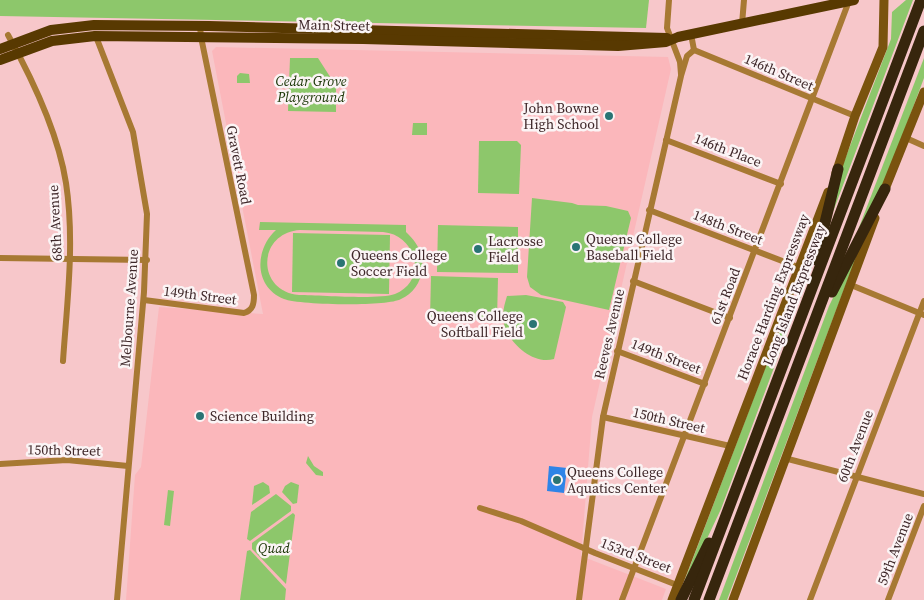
<svg xmlns="http://www.w3.org/2000/svg" width="924" height="600" font-family="'Source Serif 4',serif">
<style>
.built{fill:#fbb7bb}
.green{fill:#8dc76b;fill-rule:evenodd}
.water{fill:#2f84e7}
.lines{fill:none;stroke-linecap:round;stroke-linejoin:round}
.minor{stroke:#a77933;stroke-width:6}
.secondary{stroke:#7a530e;stroke-width:9}
.primary{stroke:#583901;stroke-width:10}
.motorway{stroke:#37260d;stroke-width:11}
.poi-dot{fill:#2a7474;stroke:#fbf4f5;stroke-width:2}
.labels{text-anchor:middle;dominant-baseline:central;stroke-width:5;stroke-linejoin:round;paint-order:stroke}
.street-label{font-size:14px;fill:#3e2729;stroke:#fbf4f5}
.park-label{font-size:14px;font-style:italic;fill:#193404;stroke:#fbf4f5}
.poi-label{font-size:14px;fill:#3e2729;stroke:#fbf4f5;text-anchor:start}
</style>
<rect width="100%" height="100%" fill="#f7c7ca"/>
<!-- built -->
<path class="built" d="M216 47 668 57 671 69 592 417 581 556 666 589 662 600H126L135 475 141 467 159 307 263 314 212 51Z"/>
<!-- green -->
<g class="green">
<path d="M0 0H649L646 28 0 16Z"/>
<path d="M906 0H913L831 217 842 167 891 39 892 12Z"/>
<path d="M290 58H318L336 86V112L288 111Z"/>
<path d="M924 58V78L887 177 858 230Z"/>
<path d="M240 73 249 74 250 83H237V76Z"/>
<path d="M413 123H427V135H412Z"/>
<path d="M479 141H517L521 145 519 194 478 193Z"/>
<path d="M532 198 572 203 578 205 606 206 628 211 631 218 609 310 541 295 530 287 527 277Z"/>
<path d="M260 222 406 225V232C417 242 424 254 422 269 421 282 413 294 401 299 387 307 299 305 284 299 254 287 254 250 276 230H259ZM300 230 383 232C417 235 428 281 395 294 378 300 320 295 299 295 256 291 257 233 300 230Z"/>
<path d="M438 225 518 227V273L437 272Z"/>
<path d="M819 226 817 253 721 509 686 583 684 582 781 326 786 327 807 270 809 262 807 260Z"/>
<path d="M866 231 727 600H719L829 306Z"/>
<path d="M293 233 390 235 389 294 292 292Z"/>
<path d="M431 276 498 278 497 320 430 319Z"/>
<path d="M526 295 563 302 566 307 554 359C534 365 511 345 505 327 501 316 504 306 507 296Z"/>
<path d="M308 456 314 466 323 472V476L316 475 306 463Z"/>
<path d="M263 482 269 486 270 493 252 505 254 486Z"/>
<path d="M291 482 299 485 297 503 293 504 282 492 285 486Z"/>
<path d="M168 490 174 491 170 526 164 525Z"/>
<path d="M276 494 291 506V511L250 541 247 539 251 512Z"/>
<path d="M293 513 295 515 286 584 252 549V543Z"/>
<path d="M250 550 286 589 285 600H240L247 551Z"/>
</g>
<!-- water -->
<path class="water" d="M549 466 567 468 564 493 547 491Z"/>
<g class="lines">
<!-- minor -->
<g class="minor">
<path d="M669 0 667 28 680 62 681 74"/>
<path d="M742 24 744 0"/>
<path d="M95 34 133 132 147 214 144 292 117 600"/>
<path d="M691 34 694 50"/>
<path d="M8 35C33 80 58 132 66 183 75 242 67 302 63 361"/>
<path d="M694 50 855 116"/>
<path d="M906 138 924 146"/>
<path d="M666 140 781 184"/>
<path d="M649 210 798 267"/>
<path d="M0 258 147 260"/>
<path d="M633 281 730 318"/>
<path d="M851 285 924 315"/>
<path d="M144 300 244 313C253 310 254 304 254 295L201 37 200 26"/>
<path d="M617 351 705 384"/>
<path d="M603 417 730 446"/>
<path d="M788 459 924 494"/>
<path d="M0 464 67 460 128 466"/>
<path d="M480 508 521 521 595 553 677 585"/>
<path d="M579 600 603 417 681 76 687 56 694 50"/>
<path d="M622 600 849 1"/>
<path d="M810 600 924 301"/>
<path d="M888 600 924 506"/>
</g>
<!-- secondary -->
<g class="secondary">
<path d="M836 173 855 116 883 47 884 0"/>
<path d="M883 194 924 92"/>
<path d="M672 600 828 192"/>
<path d="M733 600 875 218"/>
</g>
<!-- primary -->
<g class="primary">
<path d="M0 49 51 30 94 25 209 26 667 38"/>
<path d="M0 60 52 41 95 36 363 39 618 46 666 42 678 37 854 0"/>
</g>
<!-- motorway -->
<g class="motorway">
<path d="M816 260 838 169"/>
<path d="M832 292 885 189"/>
<path d="M681 600 709 543"/>
<path d="M694 600 921 0"/>
<path d="M709 600 924 31"/>
</g>
</g>
<!-- markers -->
<g class="poi-dot">
<circle cx="609" cy="116" r="5"/>
<circle cx="576" cy="247" r="5"/>
<circle cx="478" cy="249" r="5"/>
<circle cx="341" cy="263" r="5"/>
<circle cx="533" cy="324" r="5"/>
<circle cx="200" cy="416" r="5"/>
<circle cx="557" cy="480" r="5"/>
</g>
<g class="labels">
<!-- street labels -->
<g class="street-label">
<text transform="translate(334 25) rotate(1)">Main Street</text>
<text transform="translate(779 72) rotate(23)">146th Street</text>
<text transform="translate(728 150) rotate(21)">146th Place</text>
<text transform="translate(239 165) rotate(79)">Gravett Road</text>
<text transform="translate(55 223) rotate(-93)">68th Avenue</text>
<text transform="translate(728 227) rotate(21)">148th Street</text>
<text transform="translate(200 295) rotate(7)">149th Street</text>
<text transform="translate(794 295) rotate(-69)">Long Island Expressway</text>
<text transform="translate(725 296) rotate(-69)">61st Road</text>
<text transform="translate(773 297) rotate(-69)">Horace Harding Expressway</text>
<text transform="translate(129 308) rotate(-86)">Melbourne Avenue</text>
<text transform="translate(609 334) rotate(-77)">Reeves Avenue</text>
<text transform="translate(666 356) rotate(21)">149th Street</text>
<text transform="translate(669 420) rotate(13)">150th Street</text>
<text transform="translate(855 446) rotate(-69)">60th Avenue</text>
<text transform="translate(64 450) rotate(1)">150th Street</text>
<text transform="translate(895 549) rotate(-69)">59th Avenue</text>
<text transform="translate(636 555) rotate(21)">153rd Street</text>
</g>
<!-- park labels -->
<g class="park-label">
<text x="311" y="81">Cedar Grove<tspan x="311" dy="16">Playground</tspan></text>
<text x="274" y="548">Quad</text>
</g>
<!-- poi labels -->
<g class="poi-label">
<text x="599" y="108" text-anchor="end">John Bowne<tspan x="599" dy="16">High School</tspan></text>
<text x="586" y="239">Queens College<tspan x="586" dy="16">Baseball Field</tspan></text>
<text x="488" y="241">Lacrosse<tspan x="488" dy="16">Field</tspan></text>
<text x="351" y="255">Queens College<tspan x="351" dy="16">Soccer Field</tspan></text>
<text x="523" y="316" text-anchor="end">Queens College<tspan x="523" dy="16">Softball Field</tspan></text>
<text x="210" y="416">Science Building</text>
<text x="567" y="472">Queens College<tspan x="567" dy="16">Aquatics Center</tspan></text>
</g>
</g>
</svg>
